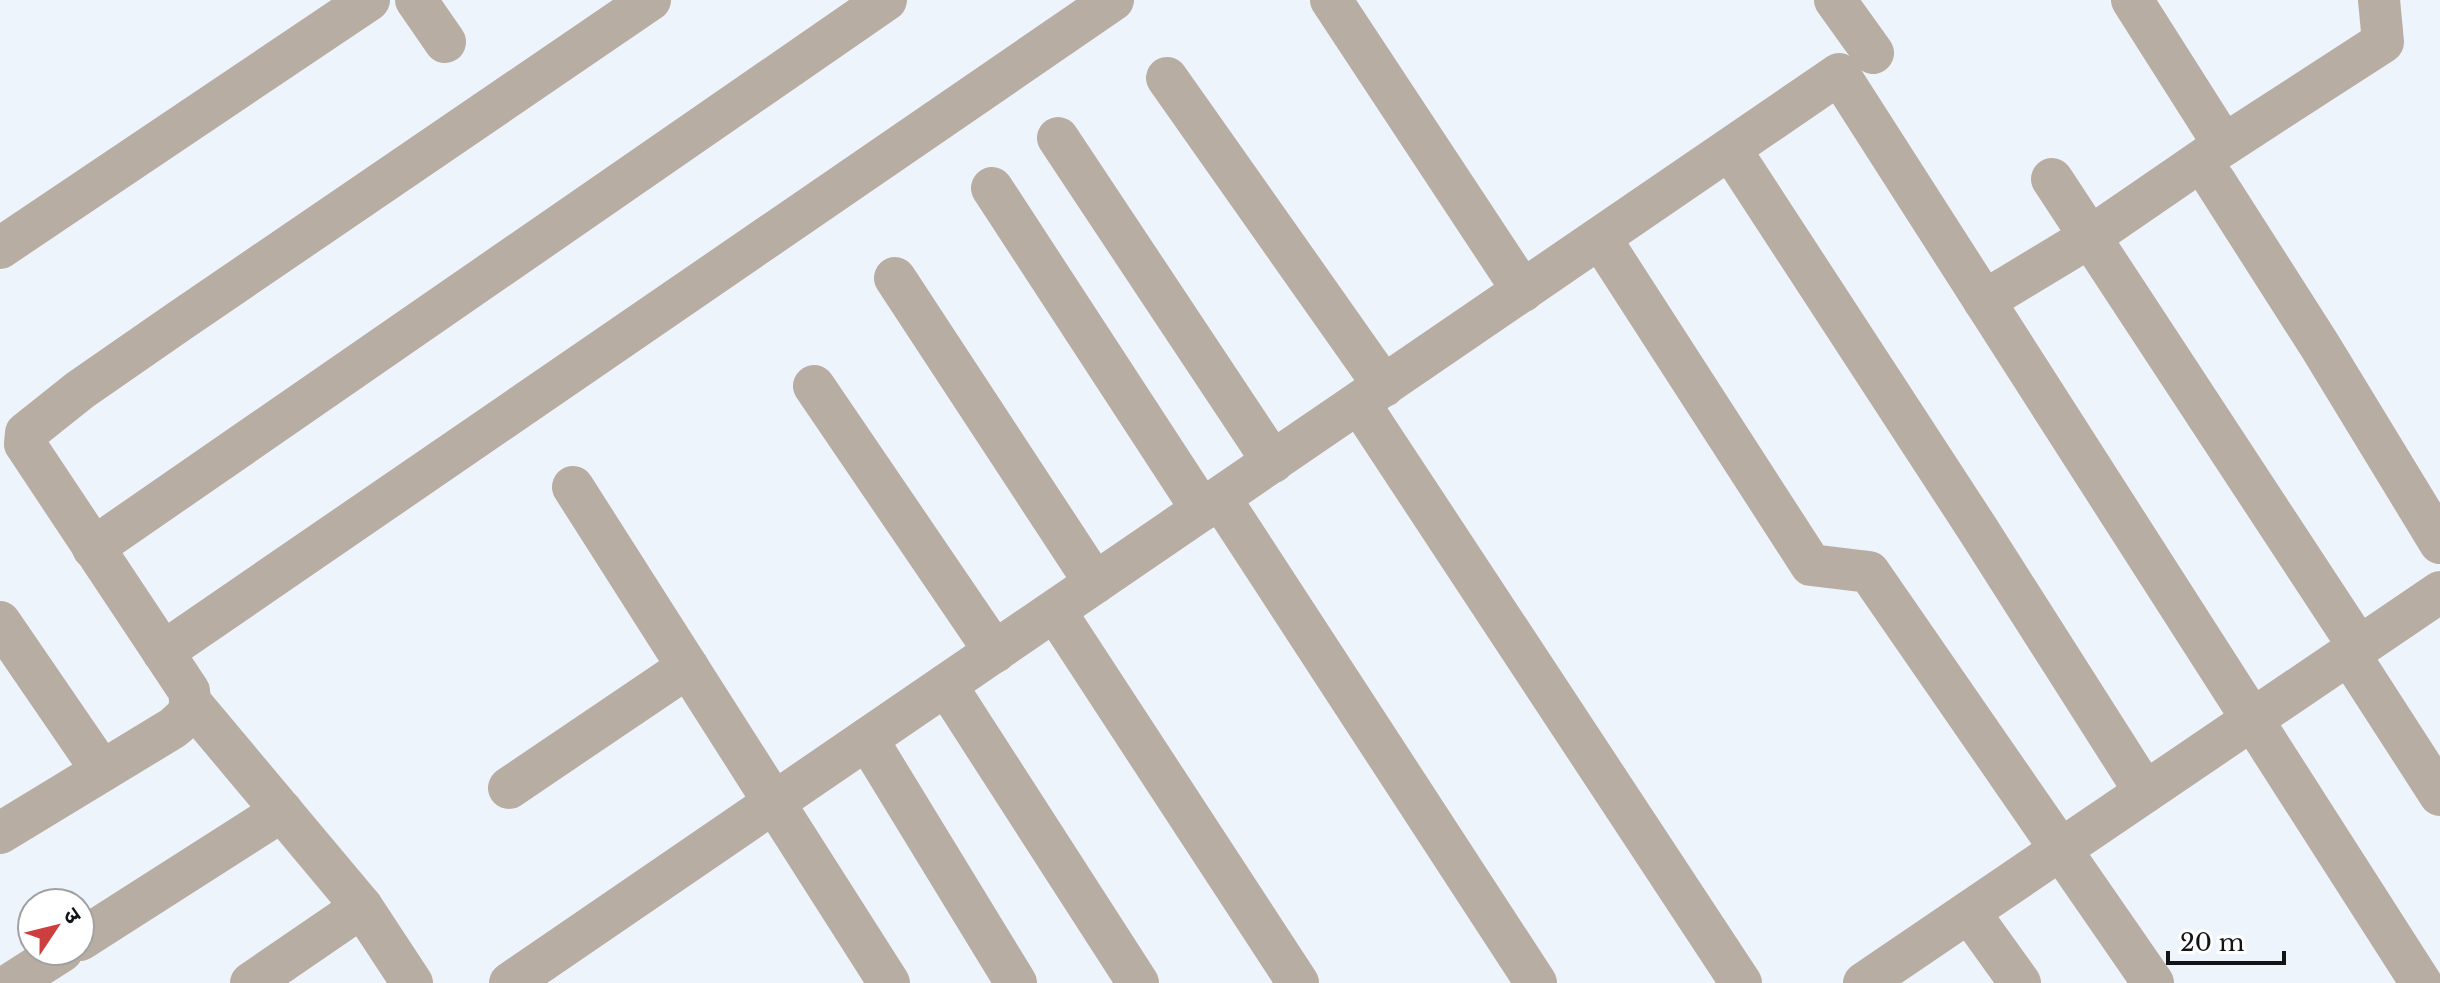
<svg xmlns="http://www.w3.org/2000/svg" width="2440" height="983" font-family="'Libre Baskerville','Noto Sans Devanagari',serif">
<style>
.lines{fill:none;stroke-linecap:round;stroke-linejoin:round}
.minor{stroke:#b8ada3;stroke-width:42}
</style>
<rect width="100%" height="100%" fill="#eef4fc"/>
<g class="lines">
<!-- minor -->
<g class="minor">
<path d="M416 0 445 42"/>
<path d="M1331 0 1523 291"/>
<path d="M1835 0 1873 53"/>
<path d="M2132 0 2224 145"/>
<path d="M1167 78 1384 386"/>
<path d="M1058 138 1273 462"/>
<path d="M1730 149 1977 528 2145 792"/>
<path d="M2052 179 2359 647"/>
<path d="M2214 180 2320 346 2440 543"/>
<path d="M992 188 1202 510"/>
<path d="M1600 238 1811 565 1869 572 2153 983"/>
<path d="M0 248 369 0"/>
<path d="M895 278 1095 583"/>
<path d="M1984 301 2090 237 2224 145 2383 42 2379 0"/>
<path d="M814 386 995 652"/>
<path d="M1359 403 1741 983"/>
<path d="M573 487 889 983"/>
<path d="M1220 498 1536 983"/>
<path d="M93 548 886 0"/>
<path d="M1055 611 1298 983"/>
<path d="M0 622 102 771"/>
<path d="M163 652 1113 0"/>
<path d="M2349 654 2440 795"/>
<path d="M946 685 1138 983"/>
<path d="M191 703 362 907 412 983"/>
<path d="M867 739 1016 983"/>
<path d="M509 788 688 667"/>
<path d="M0 833 173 728C188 715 192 711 189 691L25 444 26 433 80 390 178 322 650 0"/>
<path d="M1969 912 2020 983"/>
<path d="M80 940 282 811"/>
<path d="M12 983 62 951"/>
<path d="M251 983 362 907"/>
<path d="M510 983 1839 74 2421 983"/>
<path d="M1864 983 2440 592"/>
</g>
</g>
<!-- north arrow -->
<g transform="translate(56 927) rotate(55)"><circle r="38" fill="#ffffff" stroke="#a0a1a2" stroke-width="2"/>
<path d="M0-6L14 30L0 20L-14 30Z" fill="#cd3e3f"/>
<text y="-12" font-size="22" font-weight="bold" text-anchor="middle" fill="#121416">उ</text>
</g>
<!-- scale -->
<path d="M2168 951v12h116v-12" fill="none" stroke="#121416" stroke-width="4"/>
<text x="2180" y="951" font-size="24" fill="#121416" stroke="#ffffff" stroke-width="6" paint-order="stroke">20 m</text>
</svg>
